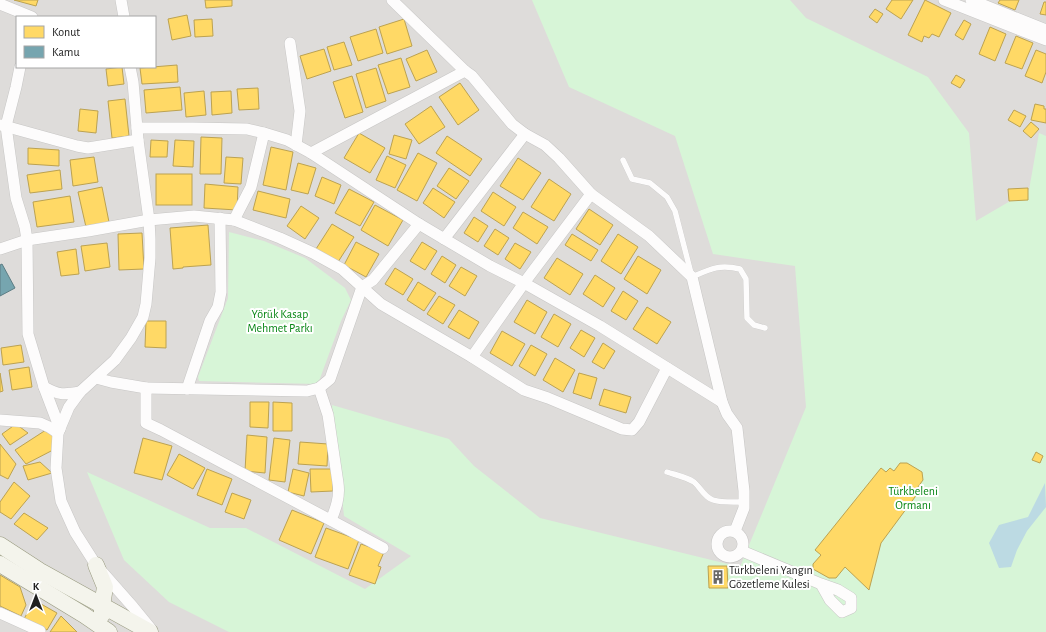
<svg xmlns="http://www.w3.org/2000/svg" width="1046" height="632" font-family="'Alegreya Sans',sans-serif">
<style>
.residential{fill:#dedcda;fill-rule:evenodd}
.park{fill:#d7f5d7}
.water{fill:#bcdae3}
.homes{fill:#ffd966;stroke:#bca251}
.public{fill:#76a5af;stroke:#5c7d84}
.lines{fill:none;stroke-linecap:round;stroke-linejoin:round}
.service-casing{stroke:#c7c6c5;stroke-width:6}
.minor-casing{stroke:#c7c6c5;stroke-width:12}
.secondary-casing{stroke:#989a7f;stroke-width:17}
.service{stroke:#fdfcfc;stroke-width:5.5}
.minor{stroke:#fdfcfc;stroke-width:11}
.secondary{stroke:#f4f4ec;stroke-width:16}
.labels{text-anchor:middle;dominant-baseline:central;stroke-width:4;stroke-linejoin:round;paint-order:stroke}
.park-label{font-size:12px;fill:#078614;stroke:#fff}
.poi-label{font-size:12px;fill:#202020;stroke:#fff;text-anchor:start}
</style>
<rect width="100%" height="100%" fill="#efede9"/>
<!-- residential -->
<path class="residential" d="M0 0H1046V632H0ZM17 17H155V67H17Z"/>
<!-- park -->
<g class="park">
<path d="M532 0H790L806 18 928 77 969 133 976 221 1029 190 1039 133 1046 136V632H229L169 602 124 560 87 472 210 528H246L365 589 411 556 344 516 332 405 449 439 474 466 540 518 740 567 806 407 795 266 713 254 675 136 569 87Z"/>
<path d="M229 232 264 241 305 258 345 288 351 300 341 321 318 384 199 381 198 377 228 298Z"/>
</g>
<!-- water -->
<path class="water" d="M1045 483 1046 507 1027 531 1017 550 1011 567 999 568 989 543 999 525 1028 517Z"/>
<!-- homes -->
<g class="homes">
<path d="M14 0H38L36 6Z"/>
<path d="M205 0H232V6L206 8Z"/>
<path d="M892 0H913L901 19 886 9Z"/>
<path d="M925 0 951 13 939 37 932 34 929 38 924 36 922 42 908 35Z"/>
<path d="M1000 0H1019L1015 10 998 3Z"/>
<path d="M1044 2H1046V15L1040 14Z"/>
<path d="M875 9 883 14 877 23 869 17Z"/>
<path d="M187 15 191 36 172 40 168 19Z"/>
<path d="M212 19 213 36 195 37 194 20Z"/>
<path d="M404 19 412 46 387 54 379 27Z"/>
<path d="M964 20 971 24 963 40 955 35Z"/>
<path d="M990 27 1006 34 995 61 979 54Z"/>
<path d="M376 29 383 53 358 61 350 37Z"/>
<path d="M1016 36 1033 43 1022 69 1005 63Z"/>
<path d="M344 42 352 65 334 70 327 47Z"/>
<path d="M324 49 331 71 307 79 300 56Z"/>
<path d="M427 50 437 72 416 81 406 59Z"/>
<path d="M1036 50 1046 54V72L1042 83 1025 76Z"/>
<path d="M401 58 410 87 388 94 378 65Z"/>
<path d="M177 65 178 82 142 84 140 68Z"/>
<path d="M122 67 124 84 108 86 106 69Z"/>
<path d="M376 68 386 101 366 108 356 74Z"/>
<path d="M956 75 965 80 960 88 951 83Z"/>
<path d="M352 76 363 112 345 118 333 82Z"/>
<path d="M460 83 479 110 458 125 439 97Z"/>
<path d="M180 87 182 110 146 113 144 90Z"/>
<path d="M258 88 259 109 239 110 237 89Z"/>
<path d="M204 91 206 115 186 117 184 93Z"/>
<path d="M231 91 232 113 212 115 211 92Z"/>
<path d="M125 99 129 136 112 138 108 101Z"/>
<path d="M1035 104 1044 106V109H1046V123L1031 120Z"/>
<path d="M431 106 445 127 419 144 405 124Z"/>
<path d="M80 109 98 111 96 133 78 131Z"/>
<path d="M1014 110 1026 116 1020 127 1008 120Z"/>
<path d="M1031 122 1039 129 1031 138 1023 131Z"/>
<path d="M359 133 385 148 370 173 344 158Z"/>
<path d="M394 135 412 140 406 159 389 154Z"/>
<path d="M447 136 482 159 470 176 436 153Z"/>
<path d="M201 137 222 138 221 174H200Z"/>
<path d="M151 140 168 141 167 157H150Z"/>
<path d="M175 140 194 141 193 167 173 166Z"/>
<path d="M271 147 293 152 286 190 263 185Z"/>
<path d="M28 148 59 150V166L28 164Z"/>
<path d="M418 153 437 163 417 201 397 190Z"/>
<path d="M387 156 406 165 395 188 376 180Z"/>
<path d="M94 157 98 182 73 186 70 160Z"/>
<path d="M226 157 243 158 241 184 224 183Z"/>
<path d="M518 158 541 173 523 200 500 186Z"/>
<path d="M298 163 316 168 308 194 291 190Z"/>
<path d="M449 168 469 181 456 199 437 186Z"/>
<path d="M60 170 62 189 30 193 27 175Z"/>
<rect x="156" y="174" width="36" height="31"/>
<path d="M322 177 341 185 334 204 315 196Z"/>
<path d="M549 179 571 194 554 221 531 207Z"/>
<path d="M205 184 238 187 237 210 204 208Z"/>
<path d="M102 187 109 222 86 227 78 192Z"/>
<path d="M433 188 455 202 444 218 423 203Z"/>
<path d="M1028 188V200L1009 201 1008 189Z"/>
<path d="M349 189 374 202 360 226 335 213Z"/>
<path d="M258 191 290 199 286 218 253 210Z"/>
<path d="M493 192 516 207 504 226 481 211Z"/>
<path d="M70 196 74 222 37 227 33 202Z"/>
<path d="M375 205 403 220 388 246 361 230Z"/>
<path d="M301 206 319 218 305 239 287 226Z"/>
<path d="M589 209 613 225 600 245 576 229Z"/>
<path d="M523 212 548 227 537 244 513 228Z"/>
<path d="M474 217 488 226 478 242 464 233Z"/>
<path d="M332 224 354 237 338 262 316 249Z"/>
<path d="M208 225 211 265 183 267V268L173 269 170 228Z"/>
<path d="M495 229 509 238 498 255 484 246Z"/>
<path d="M142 233 144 269 119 270 118 234Z"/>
<path d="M572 234 598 250 591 261 565 245Z"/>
<path d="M618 234 638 247 621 274 601 261Z"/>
<path d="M356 242 379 254 366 277 344 265Z"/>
<path d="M422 242 437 251 425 270 410 261Z"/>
<path d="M107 243 110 267 85 271 81 246Z"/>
<path d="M515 243 531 252 520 269 505 259Z"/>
<path d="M76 249 79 274 61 276 57 252Z"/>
<path d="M442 256 456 265 445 283 431 274Z"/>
<path d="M638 256 661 270 647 294 624 279Z"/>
<path d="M557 258 583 274 570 295 544 278Z"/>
<path d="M461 267 477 276 465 296 449 286Z"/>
<path d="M395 268 413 279 403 295 385 284Z"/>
<path d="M595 275 615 288 603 307 583 294Z"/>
<path d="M418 282 436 293 424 311 407 300Z"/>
<path d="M623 291 638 301 626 320 611 311Z"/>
<path d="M439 296 455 305 443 324 427 314Z"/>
<path d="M527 300 547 312 535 334 514 322Z"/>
<path d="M647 307 671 322 657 344 633 329Z"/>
<path d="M459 310 479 322 469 339 448 327Z"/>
<path d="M554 314 571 324 558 347 541 337Z"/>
<path d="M146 321H166V348L145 347Z"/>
<path d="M581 330 595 338 584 357 570 348Z"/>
<path d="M502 331 525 344 512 366 490 353Z"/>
<path d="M603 343 615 351 604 369 592 362Z"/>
<path d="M21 345 24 362 3 365 1 348Z"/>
<path d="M531 345 547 354 535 376 519 366Z"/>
<path d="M555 358 575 370 563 392 543 380Z"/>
<path d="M29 367 32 387 12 390 9 370Z"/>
<path d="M0 373 3 391 0 392Z"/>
<path d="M579 373 597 378 591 399 573 393Z"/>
<path d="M604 389 631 397 626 413 599 405Z"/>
<path d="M250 402H269L268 428 250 427Z"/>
<path d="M273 402 292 403V431H273Z"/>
<path d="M16 424 28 433 10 445 2 434Z"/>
<path d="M49 428 56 436 53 450 26 464 15 450Z"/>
<path d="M247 435 267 437 265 473 245 471Z"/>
<path d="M143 438 172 446 162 480 134 473Z"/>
<path d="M274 438 290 440 285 482 269 480Z"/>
<path d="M300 442 328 444 327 466 298 464Z"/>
<path d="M0 444 16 464 8 479 0 475Z"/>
<path d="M1036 452 1043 456 1040 463 1032 460Z"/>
<path d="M179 454 205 468 193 489 167 475Z"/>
<path d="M40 462 52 473 28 480 23 466Z"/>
<path d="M900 463H907L922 472 923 480 915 491 918 493 881 543 869 590 845 567 836 578H829L813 569V564L821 555 815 550 881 468 886 472 890 468 894 471Z"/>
<path d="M207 469 232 479 222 505 197 495Z"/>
<path d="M293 469 309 473 304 496 288 492Z"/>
<path d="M310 469H332L333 491 311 492Z"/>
<path d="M14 482 30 496 11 519 0 512V502Z"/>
<path d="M232 493 251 500 244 519 225 512Z"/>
<path d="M292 510 324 523 311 554 279 540Z"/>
<path d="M24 513 48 528 37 540 14 524Z"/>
<path d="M326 528 359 540 348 569 315 557Z"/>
<path d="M361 544 384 552 378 566 381 567 375 584 349 575Z"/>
<path d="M708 566H727L728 588H709Z"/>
<path d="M0 575 20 587 26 605 21 616 0 606Z"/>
<path d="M34 600 57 613 47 630 24 619Z"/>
<path d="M61 616 77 632H50Z"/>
</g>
<!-- public -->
<path class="public" d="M2 264 15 288 0 296V265Z"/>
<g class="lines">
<defs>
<g id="service">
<path d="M623 160 632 179 650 183 667 197 675 211 692 277C710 269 719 264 740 269L746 279 747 318 754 325 765 328"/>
<path d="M667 472C676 475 686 477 694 482 701 488 704 497 713 500 722 503 734 502 744 502"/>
</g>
<g id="minor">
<path d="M121 0 124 17"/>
<path d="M392 0 465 71"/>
<path d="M944 0 1046 40"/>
<path d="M971 0 1046 30"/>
<path d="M0 4 32 17"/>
<path d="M290 43 300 111 296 145"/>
<path d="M20 67 16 87 6 126 16 198 25 227 27 240 28 334 44 387 60 429"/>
<path d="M130 67 133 82 138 140 149 220 150 239V258L146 304 143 317 131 338 115 360 80 392 69 407 58 433 56 468 61 501 75 532 96 565 133 607 151 629"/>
<path d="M1 125 77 146 88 148 138 140"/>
<path d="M137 128H192L247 129 264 133 287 140 311 153 419 224 490 266 524 283 600 326 722 402"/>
<path d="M311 153 465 71 472 76 512 124 525 134 545 145 559 158 591 194 649 236 692 277 722 402 727 414 737 428 744 491V508L735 531"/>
<path d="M234 220 251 187 264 133"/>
<path d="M444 239 525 134"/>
<path d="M0 249 27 240 88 231 149 220 194 216 234 220 280 238 313 253 342 269 381 304 472 357 524 390 548 398 622 429 632 430 639 422 667 368"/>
<path d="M472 357 524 283 591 194"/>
<path d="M96 378 111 382 146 388V423L161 430 236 470 383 548"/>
<path d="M44 387C59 395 63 395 80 392"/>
<path d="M146 388 307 391 319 388 330 379 362 287 373 280 419 224"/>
<path d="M319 388 328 415 338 483C340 497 336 508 331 520"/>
<path d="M187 389 210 321 218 307 221 292 220 218"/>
<path d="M0 420 40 423 49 427 58 433"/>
<circle cx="730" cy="544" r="13"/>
<path d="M742 551 821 584 838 590 851 598V608L842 612 830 600 821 584"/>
<path d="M0 613 40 631"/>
</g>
<g id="secondary">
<path d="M0 545 40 571 150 632"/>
<path d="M0 564 84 615 109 632"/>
<path d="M96 565 105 587 102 606V615"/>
</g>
</defs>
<!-- service casing -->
<use href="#service" class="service-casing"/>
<!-- minor casing -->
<use href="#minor" class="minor-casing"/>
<!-- secondary casing -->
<use href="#secondary" class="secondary-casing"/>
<!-- service -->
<use href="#service" class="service"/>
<!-- minor -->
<use href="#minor" class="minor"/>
<!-- secondary -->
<use href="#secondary" class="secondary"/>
</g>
<!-- icons -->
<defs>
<symbol id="building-bare" viewBox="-9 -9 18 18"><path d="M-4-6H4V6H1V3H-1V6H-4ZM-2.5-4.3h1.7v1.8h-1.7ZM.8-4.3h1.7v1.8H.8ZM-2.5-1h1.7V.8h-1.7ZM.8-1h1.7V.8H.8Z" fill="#686866" stroke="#fff" stroke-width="2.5" paint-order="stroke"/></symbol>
</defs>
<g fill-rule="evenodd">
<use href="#building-bare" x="708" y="567" width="20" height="20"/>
</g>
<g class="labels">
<!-- park labels -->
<g class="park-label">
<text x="280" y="314">Yörük Kasap<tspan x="280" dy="14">Mehmet Parkı</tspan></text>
<text x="913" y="491">Türkbeleni<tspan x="913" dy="14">Ormanı</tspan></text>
</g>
<!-- poi labels -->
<g class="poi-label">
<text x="729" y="570">Türkbeleni Yangın<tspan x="729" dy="14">Gözetleme Kulesi</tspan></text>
</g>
</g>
<!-- legend -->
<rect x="16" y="16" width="140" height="52" fill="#ffffff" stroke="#a6a6a6"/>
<rect x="24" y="26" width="20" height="12" fill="#ffd966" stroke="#a6a6a6"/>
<text x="52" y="36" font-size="12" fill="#202020">Konut</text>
<rect x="24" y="46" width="20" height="12" fill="#76a5af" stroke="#a6a6a6"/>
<text x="52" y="56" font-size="12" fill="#202020">Kamu</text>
<!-- north arrow -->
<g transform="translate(36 596)" stroke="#ffffff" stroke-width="3" paint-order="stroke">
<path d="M0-3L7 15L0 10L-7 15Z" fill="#202020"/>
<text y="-6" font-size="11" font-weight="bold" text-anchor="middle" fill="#202020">K</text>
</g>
</svg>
